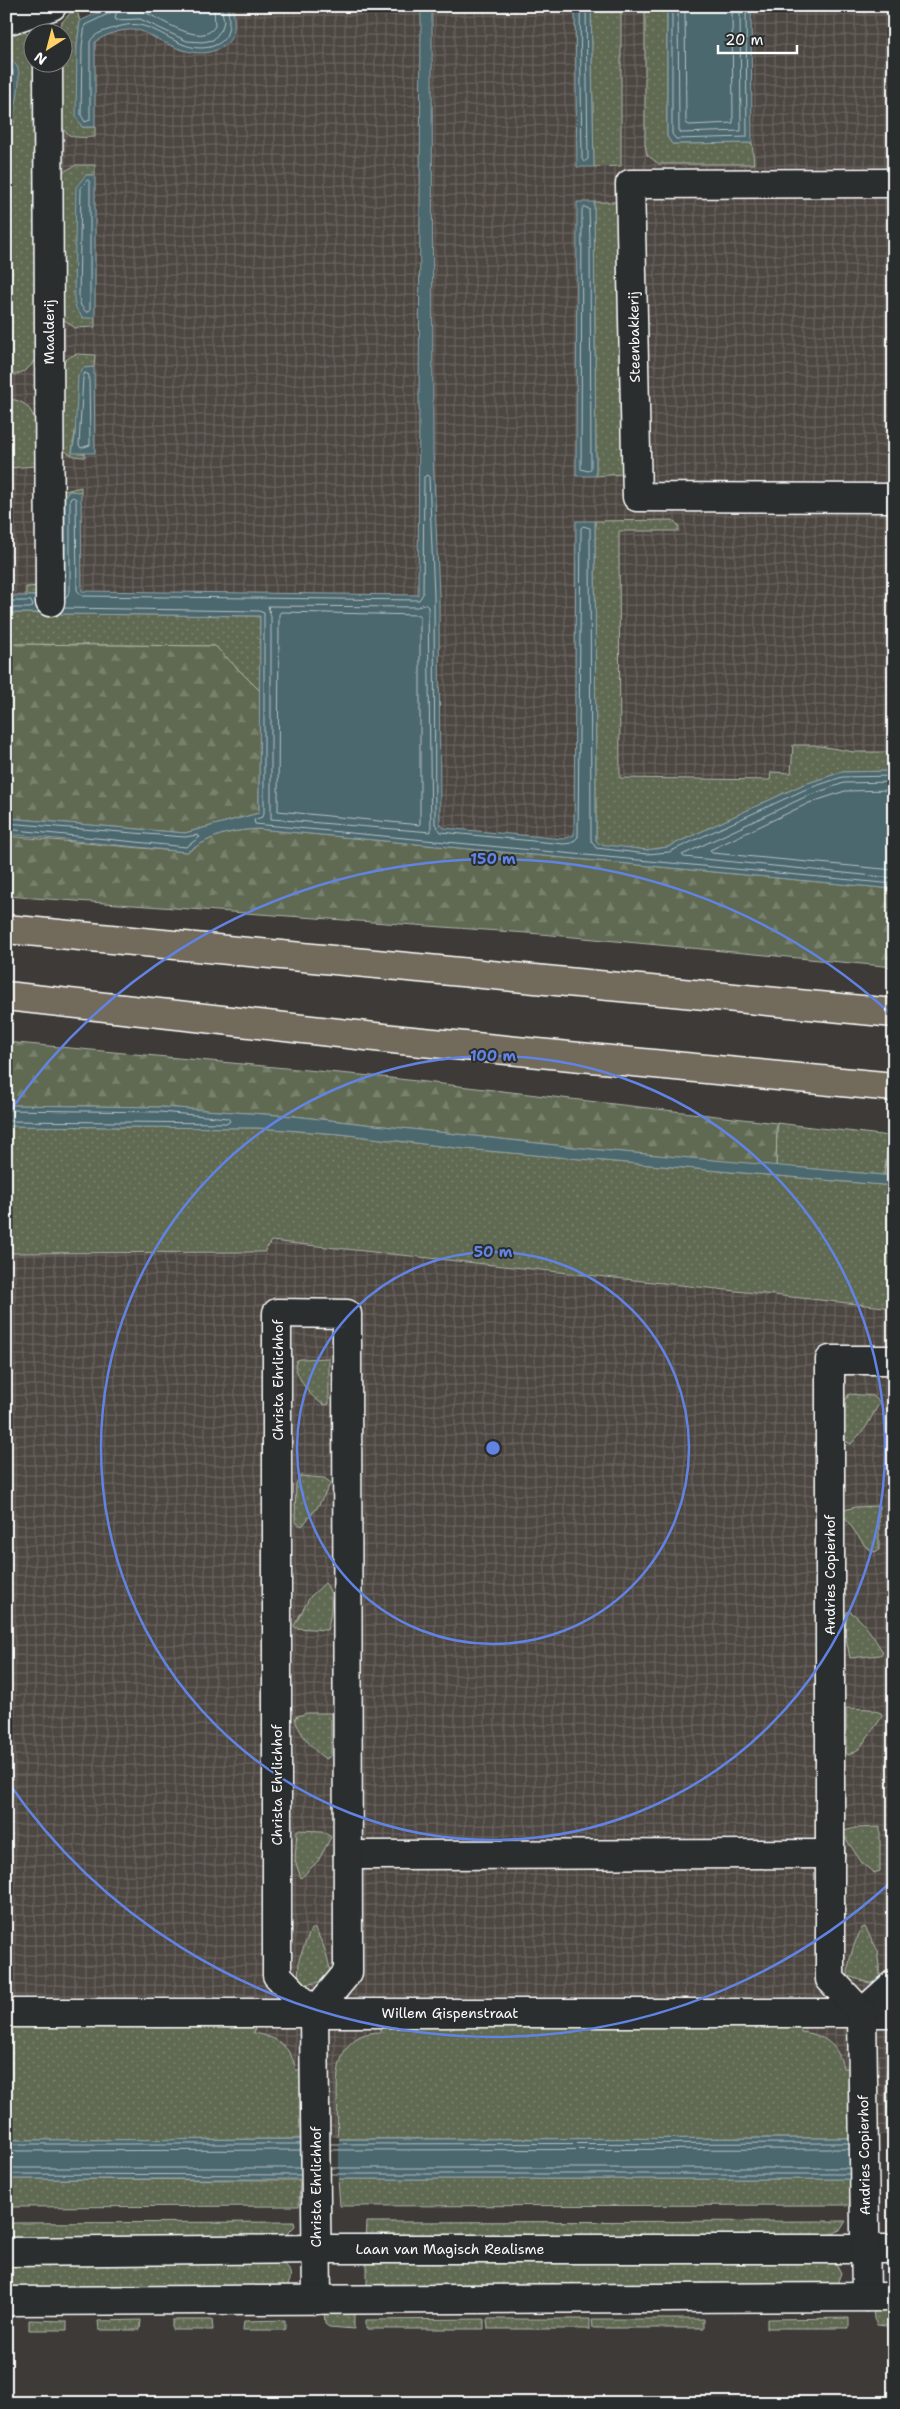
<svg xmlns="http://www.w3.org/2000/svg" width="900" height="2409" font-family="'Shantell Sans',sans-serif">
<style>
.industrial{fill:url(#industrial-grid)}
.grass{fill:url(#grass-dots);stroke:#b0b5a9}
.forest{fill:url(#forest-firs);stroke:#b0b5a9}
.water{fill:#4b676e;stroke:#93a4a8}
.pier{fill:#3d3a38}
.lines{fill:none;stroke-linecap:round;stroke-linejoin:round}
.shore{stroke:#b7c2c5;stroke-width:1}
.minor-casing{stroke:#fff;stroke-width:31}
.highway-casing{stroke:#fff;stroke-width:31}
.minor{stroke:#2a2d2e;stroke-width:28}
.highway{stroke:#726b5a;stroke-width:28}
.ring{fill:none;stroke:#6183e4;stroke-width:2.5}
.labels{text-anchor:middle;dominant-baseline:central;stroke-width:4;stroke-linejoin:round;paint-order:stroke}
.street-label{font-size:14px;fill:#fff;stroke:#2a2d2e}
.centre{fill:#6183e4;stroke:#2a2d2e;stroke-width:2.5}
.ring-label{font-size:15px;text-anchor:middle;font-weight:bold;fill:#6183e4;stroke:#2a2d2e;stroke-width:4;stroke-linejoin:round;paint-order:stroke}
</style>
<defs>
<pattern id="industrial-grid" width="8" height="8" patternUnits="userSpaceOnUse" patternTransform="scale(1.25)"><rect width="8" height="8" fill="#4e4743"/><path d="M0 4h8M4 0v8" fill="none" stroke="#69635f"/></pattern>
<pattern id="grass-dots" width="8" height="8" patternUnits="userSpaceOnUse" patternTransform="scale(1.25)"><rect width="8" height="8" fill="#606b53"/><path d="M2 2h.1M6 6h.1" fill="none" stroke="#78816d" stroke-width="1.8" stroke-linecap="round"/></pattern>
<pattern id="forest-firs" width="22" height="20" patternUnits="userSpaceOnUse" patternTransform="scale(1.25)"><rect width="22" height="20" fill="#606b53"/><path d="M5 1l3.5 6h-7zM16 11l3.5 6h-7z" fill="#78816d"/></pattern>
</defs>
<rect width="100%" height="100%" fill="#3d3a38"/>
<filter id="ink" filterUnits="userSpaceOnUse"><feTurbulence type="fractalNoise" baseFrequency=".02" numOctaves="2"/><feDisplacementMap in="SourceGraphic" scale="10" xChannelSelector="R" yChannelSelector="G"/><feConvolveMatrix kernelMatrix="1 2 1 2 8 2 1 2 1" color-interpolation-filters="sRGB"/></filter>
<g filter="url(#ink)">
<!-- industrial -->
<g class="industrial">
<path d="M195 6H894V814L598 865 421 826 428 608 6 599V56L32 62H62L63 41Z"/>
<path d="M270 1241 894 1308V2159L6 2157V1253L263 1252Z"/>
</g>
<!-- grass -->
<g class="grass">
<path d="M591 6H621V166L594 167Z"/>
<path d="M645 6H667V136L672 144 752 143 754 164H659L647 155 645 144Z"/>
<path d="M76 7 80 21 77 45 82 127H95V137C86 137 75 139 68 134 53 124 59 80 59 63L62 62V32H59L62 22Z"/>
<path d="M22 30 32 38V62L36 63V356C31 370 21 375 6 375V361H8V136L14 122 12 60 6 58V37Z"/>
<path d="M76 165H95V175H86L83 317 95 318V327L75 328 62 318 59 181 63 172Z"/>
<path d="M594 202H622V474L596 476Z"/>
<path d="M77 354 95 355 94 367 85 368 72 452 85 453V457C73 457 67 454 59 445V370C64 361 67 357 77 354Z"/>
<path d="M6 399C44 399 36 441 36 466L9 468V417H6Z"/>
<path d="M81 487V492L69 491 65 497V591L61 614 260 616V691L215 646 6 644V613H38L37 596H26V587L57 585 61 492Z"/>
<path d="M673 520 679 526V531H619L620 778 770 780 771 772 791 773 793 745H814L854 752H894V771L842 772 802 785 668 847 647 850 599 845 596 840 595 521Z"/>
<path d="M777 1123 890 1136 884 1175 776 1166Z"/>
<path d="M6 1126 259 1128 340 1134 465 1149 894 1186V1308L271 1241 264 1252 6 1253Z"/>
<path d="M329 1358V1404L325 1405C311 1399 299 1381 295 1366L297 1360 301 1359Z"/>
<path d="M849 1394 873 1396 880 1402 866 1427 851 1444 845 1441 844 1403Z"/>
<path d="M300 1476 324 1478 331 1483 317 1508 302 1526 295 1522 296 1484Z"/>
<path d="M879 1506V1550L874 1552 866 1547 843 1515 844 1510 855 1507Z"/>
<path d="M325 1583C335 1592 331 1618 327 1630L296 1628 294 1626 310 1597Z"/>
<path d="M849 1611C865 1621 873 1637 883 1652L880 1655 850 1658 845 1633 847 1612Z"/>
<path d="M846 1708 870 1709 881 1713 882 1717 859 1749 848 1755 846 1752Z"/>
<path d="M331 1713V1756L326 1759C316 1754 295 1728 295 1717L307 1713Z"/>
<path d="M880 1827V1871L874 1873 862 1863 844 1836V1831L855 1828Z"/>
<path d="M297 1830 322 1831 331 1837 318 1861 301 1878 295 1861Z"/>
<path d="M865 1927 877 1949 881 1983H869L848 1976C848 1959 854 1943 862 1928Z"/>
<path d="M311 1929H315C323 1943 330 1960 330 1976L316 1983 298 1985 299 1959Z"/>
<path d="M801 2023V2032C823 2034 839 2045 843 2068H851L850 2138 337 2139C341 2101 322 2034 380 2032V2025Z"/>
<path d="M255 2025 254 2033C278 2037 291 2047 296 2070L304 2071 303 2139 6 2140V2027Z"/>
<path d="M894 2048V2138H887C888 2115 881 2066 894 2048Z"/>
<path d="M6 2179 300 2180 299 2206 6 2207Z"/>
<path d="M338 2179H850V2205L340 2206Z"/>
<path d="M846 2221 841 2229 825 2239 366 2242 367 2222Z"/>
<path d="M294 2222 295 2226 284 2237 6 2243V2223Z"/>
<path d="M367 2261H831L836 2263 841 2273 837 2284 367 2292Z"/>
<path d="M279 2262C291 2267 294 2277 286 2288L6 2293V2263Z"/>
<path d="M894 2307V2327L877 2325 874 2319 873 2308Z"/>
<path d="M324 2309H354V2329L329 2327 325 2324Z"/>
<path d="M849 2318V2328H767V2319Z"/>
<path d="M484 2319V2329H366V2320Z"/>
<path d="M487 2319H590V2329H488Z"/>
<path d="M592 2319H704V2328H593Z"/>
<path d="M29 2320 67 2321V2330H29Z"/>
<path d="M141 2320 140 2330H99L98 2321Z"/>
<path d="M172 2320H212L213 2330H172Z"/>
<path d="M285 2320V2330H243L244 2321Z"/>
</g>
<!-- forest -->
<g class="forest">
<path d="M6 644 215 646 260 691 259 813 185 833 6 818Z"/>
<path d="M258 829 894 889V967L541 934 6 896V836L187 852C214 835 226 831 258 829Z"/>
<path d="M6 1042 382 1077 777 1123 776 1166 600 1150 293 1116 160 1107 6 1105Z"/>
<path d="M890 1136 894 1137V1176L884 1175Z"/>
</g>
<!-- water -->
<g class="water">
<path d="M112 6H232C235 19 237 36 225 45 201 62 176 48 153 37 148 34 141 30 135 30 121 29 106 34 95 42V127H82L76 116 77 45 80 21Z"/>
<path d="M421 6 432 8 433 452 439 596 440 824 444 828 564 839 574 835 576 521H595L596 840 599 844 647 850 668 847 802 785 842 772 894 771V889L258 829C226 831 214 835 187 852L6 834V818L185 833 259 813 260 616 61 614 58 609V600L65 591V497L69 491 81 492 82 591 418 595Z"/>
<path d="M575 6H591L594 167H577Z"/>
<path d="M667 6H751L752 143 672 144 667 136Z"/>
<path d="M6 58C11 60 16 63 18 69 22 82 13 123 8 136V361H6Z"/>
<path d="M86 175H95V318H83L76 308 74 299 76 187Z"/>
<path d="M577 202H594L596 476H576Z"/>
<path d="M94 367 95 453H72L75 437 78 376 83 368Z"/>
<path d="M6 596H37L38 613H6Z"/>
<path d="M6 1105 160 1107 293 1116 600 1150 894 1176V1186L465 1149 340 1134 259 1128 6 1126Z"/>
<path d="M894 2138V2179H6V2140Z"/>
</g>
<!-- pier -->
<g class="pier">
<rect x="849" y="2135" width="39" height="46"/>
<path d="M302 2137H339V2182H300Z"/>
</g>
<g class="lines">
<!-- shore -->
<g class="shore">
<path d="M113 6 110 13 85 25 82 46 81 115 85 122 90 120V42C93 35 101 32 108 30 117 27 129 23 139 25 165 30 182 53 210 47 233 41 229 23 228 6"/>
<path d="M119 6 115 17 116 20 140 19 187 41 202 42 213 40 222 29 224 21 221 6"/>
<path d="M127 6 128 11C133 11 139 10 144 12 160 18 202 49 215 26L214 6"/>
<path d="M580 6 582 159 584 162 588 159 586 6"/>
<path d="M672 6V134L676 139 747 137 746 6"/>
<path d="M678 6 679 130 681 133 741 131 740 6"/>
<path d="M685 6 686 123 689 125 733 123 732 6"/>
<path d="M6 63 13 71 9 120 6 127"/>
<path d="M88 180 90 183V310L87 313 81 306 79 298 81 188Z"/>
<path d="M585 207 589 209 590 241 591 469 588 471 581 469 582 210Z"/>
<path d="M85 373 89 375 90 445 81 448 79 445 83 378Z"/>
<path d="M65 599 70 591V499L73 497 76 499 77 590 82 596 419 600 423 594 424 477 427 475 429 477 434 596 435 824 441 832 564 844 572 843 578 837 581 528 583 526 590 528 591 840 596 848 647 854 669 852 804 790 842 777 894 776"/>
<path d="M6 601H31L33 606 30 608H6"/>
<path d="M425 604 428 607 431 832 271 819V617L268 606 417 607Z"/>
<path d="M63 608 259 611 264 613V813L262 817 254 820 255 824 894 884"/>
<path d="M281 612 420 615V825L278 811 279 615Z"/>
<path d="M894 782 844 783 807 796 682 855 684 857 894 878"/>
<path d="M894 790 845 791 809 803 710 850 712 853 894 870"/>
<path d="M6 823 185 837 197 835 200 837 186 847 6 829"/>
<path d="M6 1110 160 1112 228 1118 230 1121 228 1123 6 1121"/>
<path d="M6 2144H300"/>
<path d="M330 2144 849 2143"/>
<path d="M330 2150 849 2149"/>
<path d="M6 2151 300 2150"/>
<path d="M6 2168H301"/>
<path d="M331 2168H849"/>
<path d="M6 2174 301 2175"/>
<path d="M331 2174H849"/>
</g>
<defs>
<g id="minor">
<path d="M6 21 52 6"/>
<path d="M48 62 50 602"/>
<path d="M894 183 630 184 637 497 894 498"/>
<path d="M348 1855 830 1854"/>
<path d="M6 2013H894"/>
<path d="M314 2013 277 1975V1313L347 1314 348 1972 314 2013 317 2300"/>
<path d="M862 2013 894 1984"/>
<path d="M6 2252 317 2249H894"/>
<path d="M866 2297 862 2013 830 1979V1360H894"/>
<path d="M6 2301 894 2297"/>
</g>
<g id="highway">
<path d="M6 929 894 1013"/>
<path d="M6 996 402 1040 894 1087"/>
</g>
</defs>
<!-- minor casing -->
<use href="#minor" class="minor-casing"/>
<!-- highway casing -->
<use href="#highway" class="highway-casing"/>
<!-- minor -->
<use href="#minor" class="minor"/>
<!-- highway -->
<use href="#highway" class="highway"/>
</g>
</g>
<!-- distance rings -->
<g class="ring">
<circle cx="493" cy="1448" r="196"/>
<circle cx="493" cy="1448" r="392"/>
<path d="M891 1882A589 589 0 0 1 8 1782M8 1114A589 589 0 0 1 891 1014"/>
</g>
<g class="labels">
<!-- street labels -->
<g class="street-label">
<text transform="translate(49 332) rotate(-90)">Maalderij</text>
<text transform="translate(634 337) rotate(-91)">Steenbakkerij</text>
<text transform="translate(278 1380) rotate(-90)">Christa Ehrlichhof</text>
<text transform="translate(830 1575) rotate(-90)">Andries Copierhof</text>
<text transform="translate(277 1785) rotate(-90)">Christa Ehrlichhof</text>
<text x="450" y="2013">Willem Gispenstraat</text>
<text transform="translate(864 2155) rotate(-91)">Andries Copierhof</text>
<text transform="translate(316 2187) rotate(-90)">Christa Ehrlichhof</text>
<text x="450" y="2249">Laan van Magisch Realisme</text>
</g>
</g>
<circle cx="493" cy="1448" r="8" class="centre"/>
<g class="ring-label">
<text x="493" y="864">150 m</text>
<text x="493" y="1061">100 m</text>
<text x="493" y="1257">50 m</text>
</g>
<!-- margin -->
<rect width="900" height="2409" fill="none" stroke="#2a2d2e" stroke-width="25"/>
<rect x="12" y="12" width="875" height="2384" fill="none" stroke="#fff" stroke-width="2" filter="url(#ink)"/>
<!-- north arrow -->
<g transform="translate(48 48) rotate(216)"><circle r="24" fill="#2a2d2e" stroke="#7f8182"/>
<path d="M0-4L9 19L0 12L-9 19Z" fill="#ffd166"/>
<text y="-8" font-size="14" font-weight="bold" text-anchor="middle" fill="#ffffff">N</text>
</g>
<!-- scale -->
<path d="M718 45v8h79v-8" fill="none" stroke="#ffffff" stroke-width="2.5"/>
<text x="725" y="45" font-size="15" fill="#ffffff" stroke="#2a2d2e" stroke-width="4" paint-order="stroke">20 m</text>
</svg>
